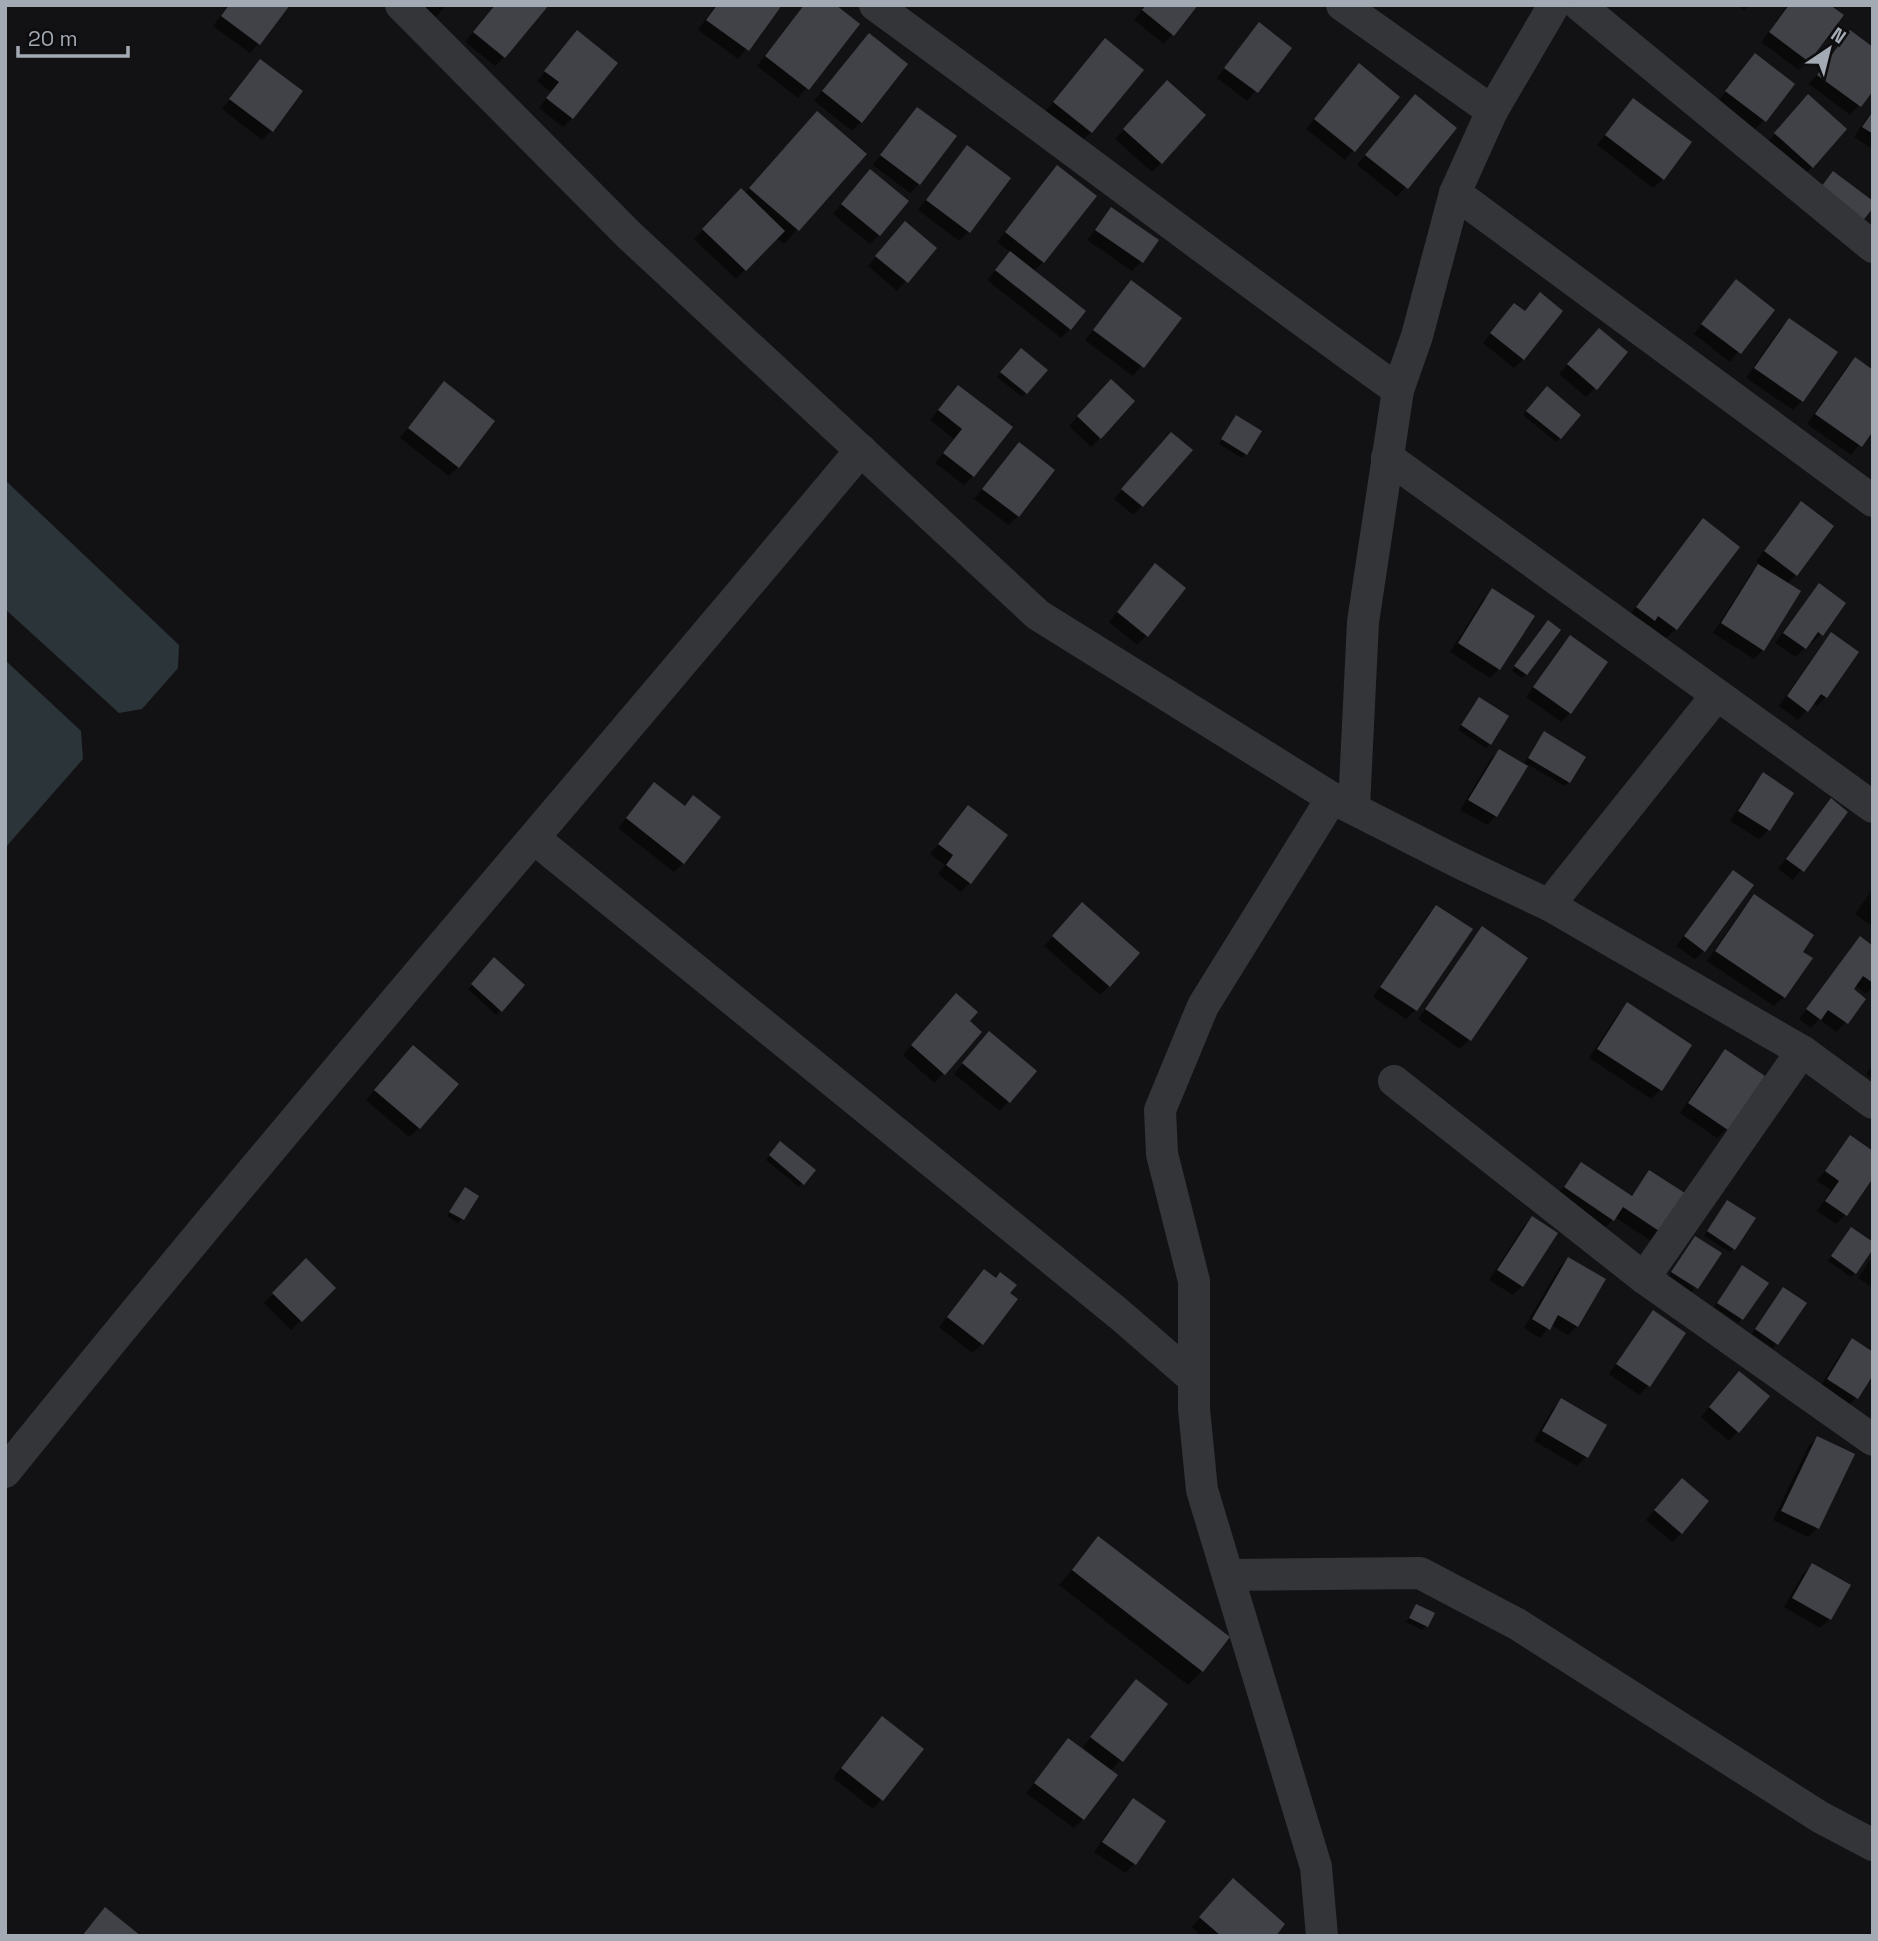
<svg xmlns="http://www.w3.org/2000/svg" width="1878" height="1941" font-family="'Space Grotesk',sans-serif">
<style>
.water{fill:#2b3439}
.shadow{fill:#0007}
.building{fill:#414247}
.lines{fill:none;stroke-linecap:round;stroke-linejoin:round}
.street{stroke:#333539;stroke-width:32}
</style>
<rect width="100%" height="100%" fill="#121214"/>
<!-- water -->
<g class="water">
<path d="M5 480 179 645 178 668 142 709 119 713 5 609Z"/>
<path d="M5 660 81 731 83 759 5 848Z"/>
</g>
<!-- shadow -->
<g class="shadow">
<path d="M229 5 259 43 250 53 213 26Z"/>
<path d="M417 5H447L434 19Z"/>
<path d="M495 5 504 57 495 66 465 42Z"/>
<path d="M716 5H780L738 59 698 30Z"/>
<path d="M804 5 858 25 798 98 757 66Z"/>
<path d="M1146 5H1196L1164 44 1134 20Z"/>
<path d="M1737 5H1749L1744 10Z"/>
<path d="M1788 5H1827L1841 16 1799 70 1761 42Z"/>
<path d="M577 32 572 118 563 127 539 108 551 92 537 81Z"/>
<path d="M1850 33 1873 89 1850 115 1809 84Z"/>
<path d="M1250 34 1290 48 1247 101 1217 78Z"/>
<path d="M869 35 861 122 852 131 814 101Z"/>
<path d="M1096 49 1091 132 1082 141 1045 112Z"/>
<path d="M1755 56 1792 85 1755 130 1718 101Z"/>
<path d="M260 61 271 131 262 140 222 109Z"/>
<path d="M1350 75 1397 97 1345 160 1306 129Z"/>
<path d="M1158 92 1161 163 1152 172 1115 139Z"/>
<path d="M1633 100 1663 179 1653 188 1597 145Z"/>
<path d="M1406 105 1455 128 1397 197 1357 165Z"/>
<path d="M1799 106 1812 167 1803 176 1766 144Z"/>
<path d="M917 109 919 184 910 193 873 165Z"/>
<path d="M1873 109V149L1854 137Z"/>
<path d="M804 127 865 154 784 244 776 238 736 279 694 239 741 190 744 194Z"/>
<path d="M967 147 968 232 959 241 918 210Z"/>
<path d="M1057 167 1043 262 1033 272 1070 329 1061 338 987 280 1011 253 997 242Z"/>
<path d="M870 171 879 235 870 244 833 214Z"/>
<path d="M1111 210 1141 262 1132 271 1087 240Z"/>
<path d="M896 233 934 248 897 291 868 266Z"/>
<path d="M1131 282 1179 318 1133 376 1085 340Z"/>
<path d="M1727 291 1772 310 1730 362 1694 334Z"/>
<path d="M1514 305 1523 359 1514 368 1483 343Z"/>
<path d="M1789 320 1836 353 1802 401 1793 410 1746 378 1780 329Z"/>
<path d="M1590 339 1595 388 1586 397 1559 374Z"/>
<path d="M1017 354 1045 370 1022 397 997 377Z"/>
<path d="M1855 359 1873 428 1851 455 1807 424 1846 368Z"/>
<path d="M444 384 458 467 449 476 400 438Z"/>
<path d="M958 387 973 476 964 485 935 463 954 439 930 420Z"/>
<path d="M1102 391 1100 438 1091 447 1069 426Z"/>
<path d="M1543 392 1560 438 1556 442 1523 415Z"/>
<path d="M1236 417 1246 454 1242 458 1219 444Z"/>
<path d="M1162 443 1142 506 1133 515 1114 499Z"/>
<path d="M1019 444 1018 516 1009 525 974 499Z"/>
<path d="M1792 513 1796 575 1787 584 1763 650 1754 659 1713 633 1750 575 1760 564 1756 561Z"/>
<path d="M1694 530 1676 629 1666 638 1649 625 1644 629 1628 617Z"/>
<path d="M1155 566 1146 636 1137 645 1109 622Z"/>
<path d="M1819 585 1821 634 1812 643 1810 642 1796 657 1775 643Z"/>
<path d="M1493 591 1499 669 1490 678 1450 652 1483 600Z"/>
<path d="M1545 626 1526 674 1522 678 1512 671Z"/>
<path d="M1831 635 1857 652 1826 697 1817 706 1812 703 1798 720 1779 706 1822 644Z"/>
<path d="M1570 638V713L1561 722 1526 697 1561 647Z"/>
<path d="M1475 703 1490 744 1486 748 1458 730Z"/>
<path d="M1540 738 1569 782 1565 786 1527 764 1496 816 1487 825 1460 810 1490 760 1499 751 1523 765Z"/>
<path d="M1763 775 1792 793 1768 830 1759 839 1730 821 1754 784Z"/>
<path d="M654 784 684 807 693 798 683 863 674 872 618 828Z"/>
<path d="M1831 801 1846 813 1793 880 1778 869Z"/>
<path d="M968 807 970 882 961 892 938 874 945 865 930 854Z"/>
<path d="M1733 872 1704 950 1695 959 1676 946Z"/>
<path d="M1873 889V927L1855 914Z"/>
<path d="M1754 897 1801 953 1810 958 1784 997 1774 1006 1707 961 1745 906Z"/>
<path d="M1436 907 1470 930 1415 1010 1406 1019 1373 997 1427 916Z"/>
<path d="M1073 913 1109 986 1100 995 1044 946Z"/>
<path d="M1482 929 1470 1039 1460 1049 1418 1019 1473 938Z"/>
<path d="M1860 939 1873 948V987L1866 994 1854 985 1851 989 1864 999 1837 1032 1819 1019 1811 1028 1799 1019Z"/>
<path d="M494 959 523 985 496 1015 468 989Z"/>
<path d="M947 1005 980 1032 934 1083 903 1055Z"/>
<path d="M1627 1005 1689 1045 1660 1090 1651 1099 1589 1058 1618 1014Z"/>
<path d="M980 1042 1035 1071 1000 1111 954 1074Z"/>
<path d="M1726 1051 1762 1076 1726 1129 1717 1138 1680 1113 1716 1060Z"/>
<path d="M404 1056 419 1128 409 1137 366 1100Z"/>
<path d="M1873 1065V1079L1866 1074Z"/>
<path d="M1850 1138 1873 1175 1845 1215 1836 1224 1817 1211 1831 1190 1817 1181Z"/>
<path d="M776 1147 813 1171 799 1187 766 1160Z"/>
<path d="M1581 1164 1630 1197 1650 1172 1685 1196 1651 1241 1615 1217 1604 1229 1556 1197Z"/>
<path d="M462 1193 476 1196 458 1223 447 1216Z"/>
<path d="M1724 1206 1734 1248 1730 1252 1704 1236Z"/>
<path d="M1532 1218 1522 1286 1513 1295 1489 1280 1523 1227Z"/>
<path d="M1847 1233 1855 1273 1851 1277 1828 1261Z"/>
<path d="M1691 1242 1720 1254 1692 1292 1668 1277Z"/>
<path d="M1873 1256V1288L1858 1278Z"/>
<path d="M1568 1259 1577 1326 1568 1335 1551 1325 1540 1338 1524 1328 1559 1268Z"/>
<path d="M306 1261 333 1288 291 1330 264 1303Z"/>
<path d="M984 1271 1008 1293 982 1344 972 1353 939 1327Z"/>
<path d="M1738 1271 1742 1319 1738 1323 1714 1307Z"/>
<path d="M1779 1293 1805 1303 1773 1348 1752 1334Z"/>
<path d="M1653 1312 1648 1386 1639 1395 1609 1374 1644 1322Z"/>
<path d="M1852 1340 1856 1398 1847 1407 1819 1388 1843 1350Z"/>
<path d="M1730 1382 1738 1431 1729 1441 1701 1417Z"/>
<path d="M1561 1401 1586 1457 1577 1466 1534 1441 1552 1410Z"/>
<path d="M1817 1438V1528L1808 1537 1773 1520 1808 1447Z"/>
<path d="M1673 1489 1681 1533 1672 1542 1646 1520Z"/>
<path d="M1099 1538 1202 1671 1188 1685 1059 1585Z"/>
<path d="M1812 1565 1830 1619 1820 1628 1784 1607 1803 1574Z"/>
<path d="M1417 1606 1426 1626 1422 1630 1406 1622Z"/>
<path d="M1136 1682 1165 1705 1110 1772 1083 1819 1074 1828 1026 1793 1068 1741 1093 1760 1095 1757 1083 1747Z"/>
<path d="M873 1727 922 1750 873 1809 833 1778Z"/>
<path d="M1133 1800 1164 1822 1134 1864 1125 1873 1094 1852 1124 1809Z"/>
<path d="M1224 1890 1273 1936H1201L1192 1927Z"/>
</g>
<!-- building -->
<g class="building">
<path d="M229 5H290L260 45 221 16Z"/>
<path d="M495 5H549L505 58 473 32Z"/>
<path d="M717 5H782L749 51 706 20Z"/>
<path d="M804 5H836L860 24 809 90 765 56Z"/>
<path d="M1146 5H1198L1174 36 1142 10Z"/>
<path d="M1789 5H1830L1844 15 1809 62 1769 32Z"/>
<path d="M1259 22 1292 48 1258 93 1224 68Z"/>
<path d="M577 30 618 63 573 119 546 98 559 82 544 71Z"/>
<path d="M1850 30 1873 47V91L1861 107 1817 75Z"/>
<path d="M869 33 908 64 862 123 822 91Z"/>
<path d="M1105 38 1144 70 1092 133 1053 102Z"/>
<path d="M1755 53 1795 84 1766 122 1725 91Z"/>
<path d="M260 59 303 91 273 132 229 99Z"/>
<path d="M1359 63 1400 97 1355 152 1314 119Z"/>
<path d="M1167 80 1206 115 1162 164 1123 129Z"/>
<path d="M1415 94 1457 128 1408 189 1365 155Z"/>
<path d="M1808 94 1847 129 1813 168 1774 133Z"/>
<path d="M1633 98 1692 142 1664 180 1605 135Z"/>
<path d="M917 107 957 136 920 185 880 155Z"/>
<path d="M817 111 867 154 799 231 749 188Z"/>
<path d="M1873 111V134L1862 127Z"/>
<path d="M967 145 1011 178 970 233 926 200Z"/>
<path d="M1057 165 1097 196 1044 263 1005 232Z"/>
<path d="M870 169 909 201 880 236 841 204Z"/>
<path d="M1833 171 1873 201V208L1861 223 1818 191Z"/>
<path d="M741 188 785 231 746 271 702 229Z"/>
<path d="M1111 207 1159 240 1143 263 1095 230Z"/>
<path d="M905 221 937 248 908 283 875 256Z"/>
<path d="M1010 251 1086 311 1071 330 995 270Z"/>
<path d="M1736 279 1775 310 1741 354 1701 324Z"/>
<path d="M1131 280 1182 318 1144 368 1093 330Z"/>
<path d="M1540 292 1563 311 1524 360 1490 333 1514 303 1525 311Z"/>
<path d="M1789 318 1838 352 1803 402 1754 368Z"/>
<path d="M1599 328 1628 352 1597 390 1567 364Z"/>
<path d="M1021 348 1048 370 1027 394 1000 372Z"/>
<path d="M1855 357 1873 370V431L1862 447 1815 414Z"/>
<path d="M1111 379 1135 401 1101 439 1077 416Z"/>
<path d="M444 381 495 421 459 468 408 428Z"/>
<path d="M958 385 1013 427 974 477 943 453 962 429 938 410Z"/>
<path d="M1547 386 1581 415 1561 439 1526 411Z"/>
<path d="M1236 415 1262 431 1247 455 1221 439Z"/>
<path d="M1171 432 1193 450 1143 507 1121 489Z"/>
<path d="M1019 442 1055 470 1019 517 982 489Z"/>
<path d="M1801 501 1834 526 1797 576 1764 551Z"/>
<path d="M1703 518 1740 547 1677 630 1658 616 1655 621 1636 607Z"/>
<path d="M1155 563 1186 588 1148 637 1117 612Z"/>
<path d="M1758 564 1801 591 1764 651 1721 623Z"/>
<path d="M1819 583 1846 603 1823 636 1818 632 1806 649 1783 633Z"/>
<path d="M1492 588 1535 616 1500 670 1458 643Z"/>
<path d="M1548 620 1561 630 1527 675 1514 666Z"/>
<path d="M1831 632 1859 652 1827 698 1821 694 1808 712 1787 696Z"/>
<path d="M1570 635 1608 662 1571 714 1533 687Z"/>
<path d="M1479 697 1509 716 1491 745 1461 725Z"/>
<path d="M1544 731 1586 757 1570 783 1528 758Z"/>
<path d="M1499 749 1528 766 1497 817 1468 800Z"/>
<path d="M1763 772 1794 793 1770 831 1738 811Z"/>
<path d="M654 782 685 806 693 795 721 817 684 864 626 818Z"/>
<path d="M1831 798 1848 812 1804 872 1786 859Z"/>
<path d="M968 805 1008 835 971 884 946 865 953 855 938 844Z"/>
<path d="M1733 870 1754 885 1705 952 1684 936Z"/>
<path d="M1754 894 1814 935 1803 952 1813 958 1785 998 1715 951Z"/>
<path d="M1082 902 1140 953 1110 987 1052 936Z"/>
<path d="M1436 905 1473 929 1417 1011 1380 987Z"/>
<path d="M1482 926 1528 958 1471 1041 1425 1009Z"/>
<path d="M1860 936 1873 946V983L1863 976 1854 989 1866 999 1848 1024 1828 1010 1821 1020 1806 1009Z"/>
<path d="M494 957 525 985 502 1012 471 984Z"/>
<path d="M956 993 978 1012 970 1021 982 1032 945 1075 911 1045Z"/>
<path d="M1627 1002 1692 1045 1662 1091 1597 1049Z"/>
<path d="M989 1031 1037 1071 1010 1103 962 1063Z"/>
<path d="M413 1045 459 1084 420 1129 374 1090Z"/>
<path d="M1725 1049 1765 1076 1728 1130 1688 1103Z"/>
<path d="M1850 1135 1873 1151V1178L1847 1216 1825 1201 1839 1181 1825 1171Z"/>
<path d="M780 1141 816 1170 804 1185 769 1155Z"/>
<path d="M1581 1162 1632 1196 1649 1170 1688 1195 1662 1233 1623 1207 1614 1221 1564 1187Z"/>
<path d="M465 1187 479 1196 464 1220 449 1212Z"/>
<path d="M1727 1200 1756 1218 1735 1250 1707 1231Z"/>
<path d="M1532 1216 1558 1233 1523 1287 1497 1270Z"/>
<path d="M1851 1227 1873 1242V1249L1856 1274 1831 1256Z"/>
<path d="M1695 1236 1722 1253 1698 1289 1671 1272Z"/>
<path d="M1568 1257 1606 1279 1578 1327 1558 1315 1550 1330 1532 1319Z"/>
<path d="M306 1258 336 1288 302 1322 272 1293Z"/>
<path d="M1742 1265 1769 1283 1743 1320 1717 1303Z"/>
<path d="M984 1269 996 1278 1000 1272 1017 1285 1010 1293 1018 1299 983 1345 947 1317Z"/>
<path d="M1783 1287 1807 1303 1778 1345 1755 1329Z"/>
<path d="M1653 1310 1686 1333 1650 1387 1616 1364Z"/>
<path d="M1852 1338 1873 1352V1375L1858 1399 1827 1379Z"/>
<path d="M1739 1371 1770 1396 1739 1433 1709 1407Z"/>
<path d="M1561 1398 1607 1425 1588 1458 1542 1431Z"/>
<path d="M1817 1436 1855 1454 1819 1529 1781 1511Z"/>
<path d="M1682 1478 1709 1501 1682 1534 1654 1510Z"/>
<path d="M1098 1536 1230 1637 1203 1672 1072 1570Z"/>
<path d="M1812 1563 1851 1585 1831 1620 1792 1598Z"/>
<path d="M1416 1604 1435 1613 1428 1627 1409 1618Z"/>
<path d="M1136 1679 1168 1704 1123 1762 1090 1737Z"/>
<path d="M882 1716 924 1749 883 1801 841 1768Z"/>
<path d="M1068 1738 1118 1775 1084 1820 1034 1783Z"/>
<path d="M1133 1798 1166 1821 1136 1865 1102 1842Z"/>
<path d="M1233 1878 1285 1924 1276 1936H1221L1199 1917Z"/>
<path d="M105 1907 141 1936H82Z"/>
</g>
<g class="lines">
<!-- street -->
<g class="street">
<path d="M401 5 630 236 1038 615 1332 798 1458 862 1549 905 1802 1051 1873 1103"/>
<path d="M875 5C1050 132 1222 264 1398 390"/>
<path d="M1342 5 1492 111"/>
<path d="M1579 5 1873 247"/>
<path d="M1455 193 1873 501"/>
<path d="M1387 457 1873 807"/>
<path d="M1354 807 1363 622 1398 390 1417 336 1455 193 1492 111 1554 5"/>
<path d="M535 839 1119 1314 1194 1379"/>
<path d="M1549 905 1717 695"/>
<path d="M1394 1081 1644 1278 1873 1440"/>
<path d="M1644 1278 1802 1051"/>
<path d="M5 1472C284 1126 576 791 861 450"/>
<path d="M1228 1575 1420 1573 1517 1624 1820 1817 1873 1845"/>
<path d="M1322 1936 1316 1867 1202 1490 1194 1409V1281L1162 1154 1160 1110 1203 1006 1332 798"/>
</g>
</g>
<!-- border -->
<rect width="1878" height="1941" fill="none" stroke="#a4aab4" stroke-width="14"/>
<!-- north arrow -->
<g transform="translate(1829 49) rotate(35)" stroke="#0d0d0f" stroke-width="5" paint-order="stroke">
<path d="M0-5L12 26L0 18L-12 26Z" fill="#a4aab4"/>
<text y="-10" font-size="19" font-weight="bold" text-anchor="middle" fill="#a4aab4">N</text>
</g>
<!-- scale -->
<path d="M18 46v10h110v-10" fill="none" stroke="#a4aab4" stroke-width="3.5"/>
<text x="28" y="46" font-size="21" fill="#a4aab4" stroke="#0d0d0f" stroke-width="5" paint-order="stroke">20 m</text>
</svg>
